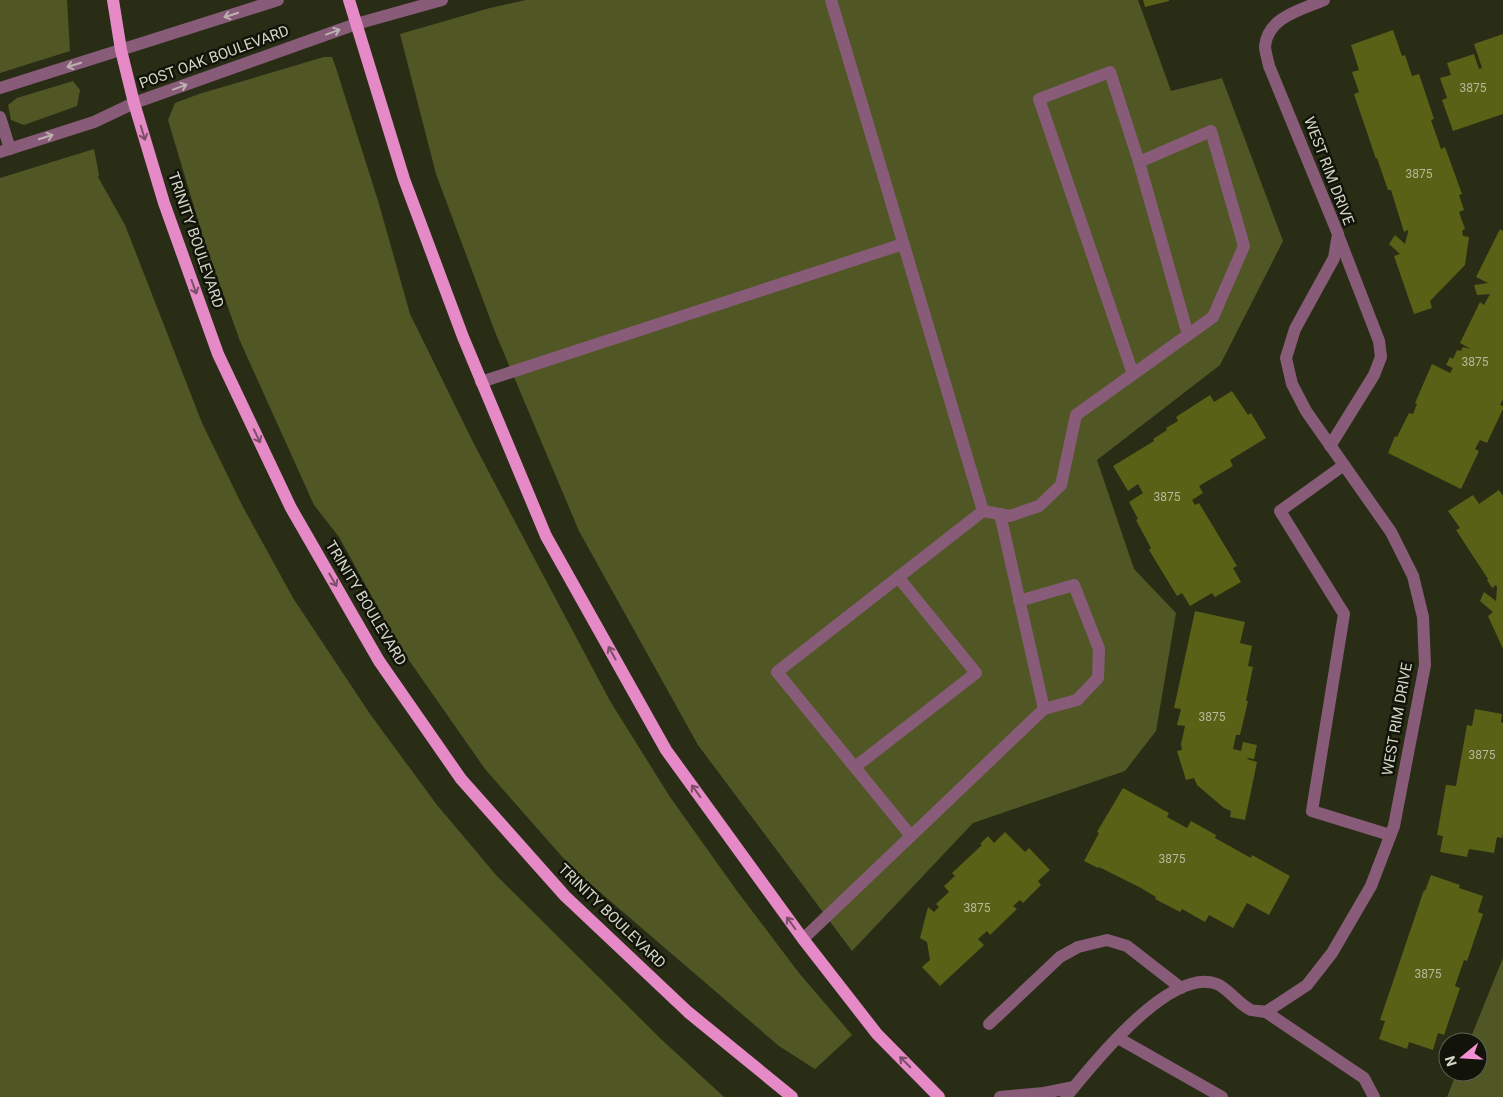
<svg xmlns="http://www.w3.org/2000/svg" width="1503" height="1097" font-family="Roboto,sans-serif">
<style>
.green{fill:#505725}
.building{fill:#586115}
.lines{fill:none;stroke-linecap:round;stroke-linejoin:round}
.minor{stroke:#885c79;stroke-width:12}
.major{stroke:#e58ac7;stroke-width:12}
.oneway{stroke:#bcb1b0}
.oneway2{stroke:#7c4f68}
.labels{text-anchor:middle;dominant-baseline:central;stroke-width:5;stroke-linejoin:round;paint-order:stroke}
.number-label{font-size:12px;fill:#b4b99a}
.street-label{font-size:15px;fill:#d3d6c7;stroke:#12140a}
</style>
<rect width="100%" height="100%" fill="#292d16"/>
<!-- green -->
<g class="green">
<path d="M0 0H67L70 51 0 73Z"/>
<path d="M526 0H1138L1171 91 1222 78 1283 241 1220 365 1097 460 1134 569 1176 613 1156 731 1125 771 973 823 852 951 698 745 579 531 495 332 436 174 400 34 490 8Z"/>
<path d="M324 57H332L336 68 379 204 410 314 474 444 541 571 610 701 670 797 737 891 799 973 852 1035 815 1069 779 1046 573 869 485 769 399 646 339 537 314 505 240 341 204 240 168 120 175 103 199 94Z"/>
<path d="M73 81 80 90 77 106 24 125 11 120 8 105 17 98Z"/>
<path d="M94 149 99 175 98 177 125 225 202 423 243 507 293 598 370 714 437 805 496 875 662 1040 724 1097H0V178Z"/>
<path d="M1503 958V1097H1447L1457 1072H1478V1042H1469Z"/>
</g>
<!-- building -->
<g class="building">
<path d="M1143 0H1169V1L1145 7Z"/>
<path d="M1393 30 1402 56 1405 55 1412 76 1419 74 1434 119 1431 120 1441 149 1445 147 1462 194 1459 195 1464 210 1459 212 1465 229 1462 231 1463 236 1469 237 1465 265 1430 301 1432 308 1414 314 1394 256 1400 254 1389 244 1395 235 1405 244 1408 232V230L1404 232 1391 190H1388L1377 158 1376 159 1354 94 1359 92 1352 72 1359 70 1351 45Z"/>
<path d="M1503 34V114L1453 131 1442 100 1447 98 1440 78 1451 75 1447 63 1474 54 1479 69 1482 68 1474 44Z"/>
<path d="M1500 229 1503 231V399L1500 405 1503 406V409L1487 443 1480 440 1475 449 1479 451 1461 489 1388 453 1395 436 1397 437 1409 413 1413 414 1417 404 1415 403 1432 364 1450 373 1453 368 1446 365 1450 357 1453 359 1457 350 1461 351 1463 347 1471 349 1460 343 1480 302 1484 305 1490 294 1477 295 1474 285 1488 283 1476 277Z"/>
<path d="M1232 391 1248 415 1251 413 1266 438 1230 460 1233 466 1199 486 1203 493 1192 500 1195 505 1199 503 1237 566 1233 568 1241 582 1215 597 1212 593 1190 606 1182 593 1177 596 1149 550 1151 548 1136 520 1138 519 1129 502 1143 493 1138 484 1128 491 1113 466 1154 441 1153 439 1167 430 1166 428 1178 421 1176 417 1210 395 1214 402Z"/>
<path d="M1499 490 1503 496V649L1488 616 1493 612 1480 601 1484 592 1496 601 1497 587 1496 585 1492 588 1487 580 1488 579 1456 530 1460 528 1448 511 1473 495 1479 504Z"/>
<path d="M1195 611 1245 622 1240 643 1252 646 1248 666 1253 667 1246 701H1248L1240 735H1236L1233 749 1241 751 1243 742 1257 745 1254 759 1248 758 1247 759 1257 762 1245 820 1230 817 1231 811 1224 808 1197 785 1194 778 1186 780 1177 751 1182 750 1181 744 1185 726 1177 725 1181 709 1174 708Z"/>
<path d="M1475 709 1502 714 1501 722 1503 723V833L1502 838 1497 837 1494 853 1469 849 1467 857 1440 852 1443 836 1437 835 1446 785 1456 786 1467 725 1472 726Z"/>
<path d="M1123 788 1169 813 1167 817 1187 828 1191 821 1216 835 1215 838 1251 858 1252 855 1290 876 1269 915 1247 903 1233 928 1209 915 1205 922 1182 909 1180 912 1155 899 1156 897 1141 888 1099 867 1098 868 1084 861 1099 833 1097 832Z"/>
<path d="M1005 832 1025 852 1029 848 1050 870 1038 881 1041 885 1023 903 1020 900 1013 906 1017 909 990 935 987 931 978 939 984 945 940 986 922 967 930 960 927 942 920 938 928 907 934 912 939 907 936 904 949 892 944 886 955 876 952 873 982 845 980 844 988 836 994 843Z"/>
<path d="M1431 875 1460 885 1459 888 1483 896 1478 912 1483 914 1467 961 1464 960 1455 986 1460 988 1444 1035 1438 1033 1433 1050 1409 1042 1407 1049 1379 1039 1385 1021 1380 1020 1424 890 1425 891Z"/>
</g>
<g class="lines">
<!-- minor -->
<g class="minor">
<path d="M831 0 983 511 1010 516 1039 506 1061 485 1076 415 1213 317 1244 246 1211 131 1139 162 1110 72 1039 99 1133 374"/>
<path d="M0 88 278 0"/>
<path d="M0 117 10 149"/>
<path d="M0 152 94 122 134 103 356 24 442 0"/>
<path d="M1139 162 1188 335"/>
<path d="M481 382 903 244"/>
<path d="M1330 446 1374 375 1381 357 1379 341 1338 235"/>
<path d="M1344 465 1280 511 1344 614 1312 811 1390 835"/>
<path d="M983 511 777 672 911 836 1044 709"/>
<path d="M1000 514 1044 709 1077 700 1098 678 1099 649 1074 585 1019 601"/>
<path d="M855 767 976 673 898 577"/>
<path d="M803 939 911 836"/>
<path d="M1266 1012 1364 1078 1374 1097"/>
<path d="M989 1024 1060 957 1078 947 1107 940 1127 946 1181 988"/>
<path d="M1118 1038 1222 1097"/>
<path d="M1000 1097 1044 1093 1074 1087"/>
<path d="M1066 1097C1092 1065 1170 966 1217 984 1229 989 1238 1004 1251 1010 1255 1011 1261 1011 1266 1012L1307 985 1332 953 1371 886 1394 826 1425 665 1423 617 1413 576 1391 532 1306 411 1292 384 1286 358 1295 329 1334 258 1338 234 1269 66C1268 60 1265 52 1265 46 1268 17 1301 10 1324 0"/>
</g>
<!-- major -->
<g class="major">
<path d="M113 0 121 50 134 103 164 203 218 354 291 508 379 661 461 779 565 896 688 1012 792 1097"/>
<path d="M349 0 404 179 463 337 546 536 666 750 803 939 877 1034 939 1097"/>
</g>
</g>
<!-- one-way arrows -->
<defs><path id="oneway-shaft" d="M-6 0H5M1.5-3L5.5 0L1.5 3" fill="none" stroke-width="1.6" stroke-linecap="round" stroke-linejoin="round" transform="scale(1.25)"/></defs>
<g class="oneway">
<use href="#oneway-shaft" transform="translate(231 15) rotate(162)"/>
<use href="#oneway-shaft" transform="translate(333 32) rotate(-20)"/>
<use href="#oneway-shaft" transform="translate(74 65) rotate(163)"/>
<use href="#oneway-shaft" transform="translate(180 87) rotate(-20)"/>
<use href="#oneway-shaft" transform="translate(46 137) rotate(-18)"/>
</g>
<g class="oneway2">
<use href="#oneway-shaft" transform="translate(143 133) rotate(73)"/>
<use href="#oneway-shaft" transform="translate(194 287) rotate(70)"/>
<use href="#oneway-shaft" transform="translate(257 436) rotate(65)"/>
<use href="#oneway-shaft" transform="translate(333 580) rotate(60)"/>
<use href="#oneway-shaft" transform="translate(612 653) rotate(-119)"/>
<use href="#oneway-shaft" transform="translate(696 791) rotate(-126)"/>
<use href="#oneway-shaft" transform="translate(791 923) rotate(-126)"/>
<use href="#oneway-shaft" transform="translate(905 1062) rotate(-135)"/>
</g>
<g class="labels">
<!-- number labels -->
<g class="number-label">
<text x="1473" y="88">3875</text>
<text x="1419" y="174">3875</text>
<text x="1475" y="362">3875</text>
<text x="1167" y="497">3875</text>
<text x="1212" y="717">3875</text>
<text x="1482" y="755">3875</text>
<text x="1172" y="859">3875</text>
<text x="977" y="908">3875</text>
<text x="1428" y="974">3875</text>
</g>
<!-- street labels -->
<g class="street-label">
<text transform="translate(214 57) rotate(-20)">POST OAK BOULEVARD</text>
<text transform="translate(1329 171) rotate(69)">WEST RIM DRIVE</text>
<text transform="translate(196 240) rotate(71)">TRINITY BOULEVARD</text>
<text transform="translate(366 603) rotate(59)">TRINITY BOULEVARD</text>
<text transform="translate(1397 719) rotate(-80)">WEST RIM DRIVE</text>
<text transform="translate(612 916) rotate(44)">TRINITY BOULEVARD</text>
</g>
</g>
<!-- north arrow -->
<g transform="translate(1463 1057) rotate(252)"><circle r="24" fill="#12140a" stroke="#5f6256"/>
<path d="M0-4L9 19L0 12L-9 19Z" fill="#f491d4"/>
<text y="-8" font-size="14" font-weight="bold" text-anchor="middle" fill="#d3d6c7">N</text>
</g>
</svg>
